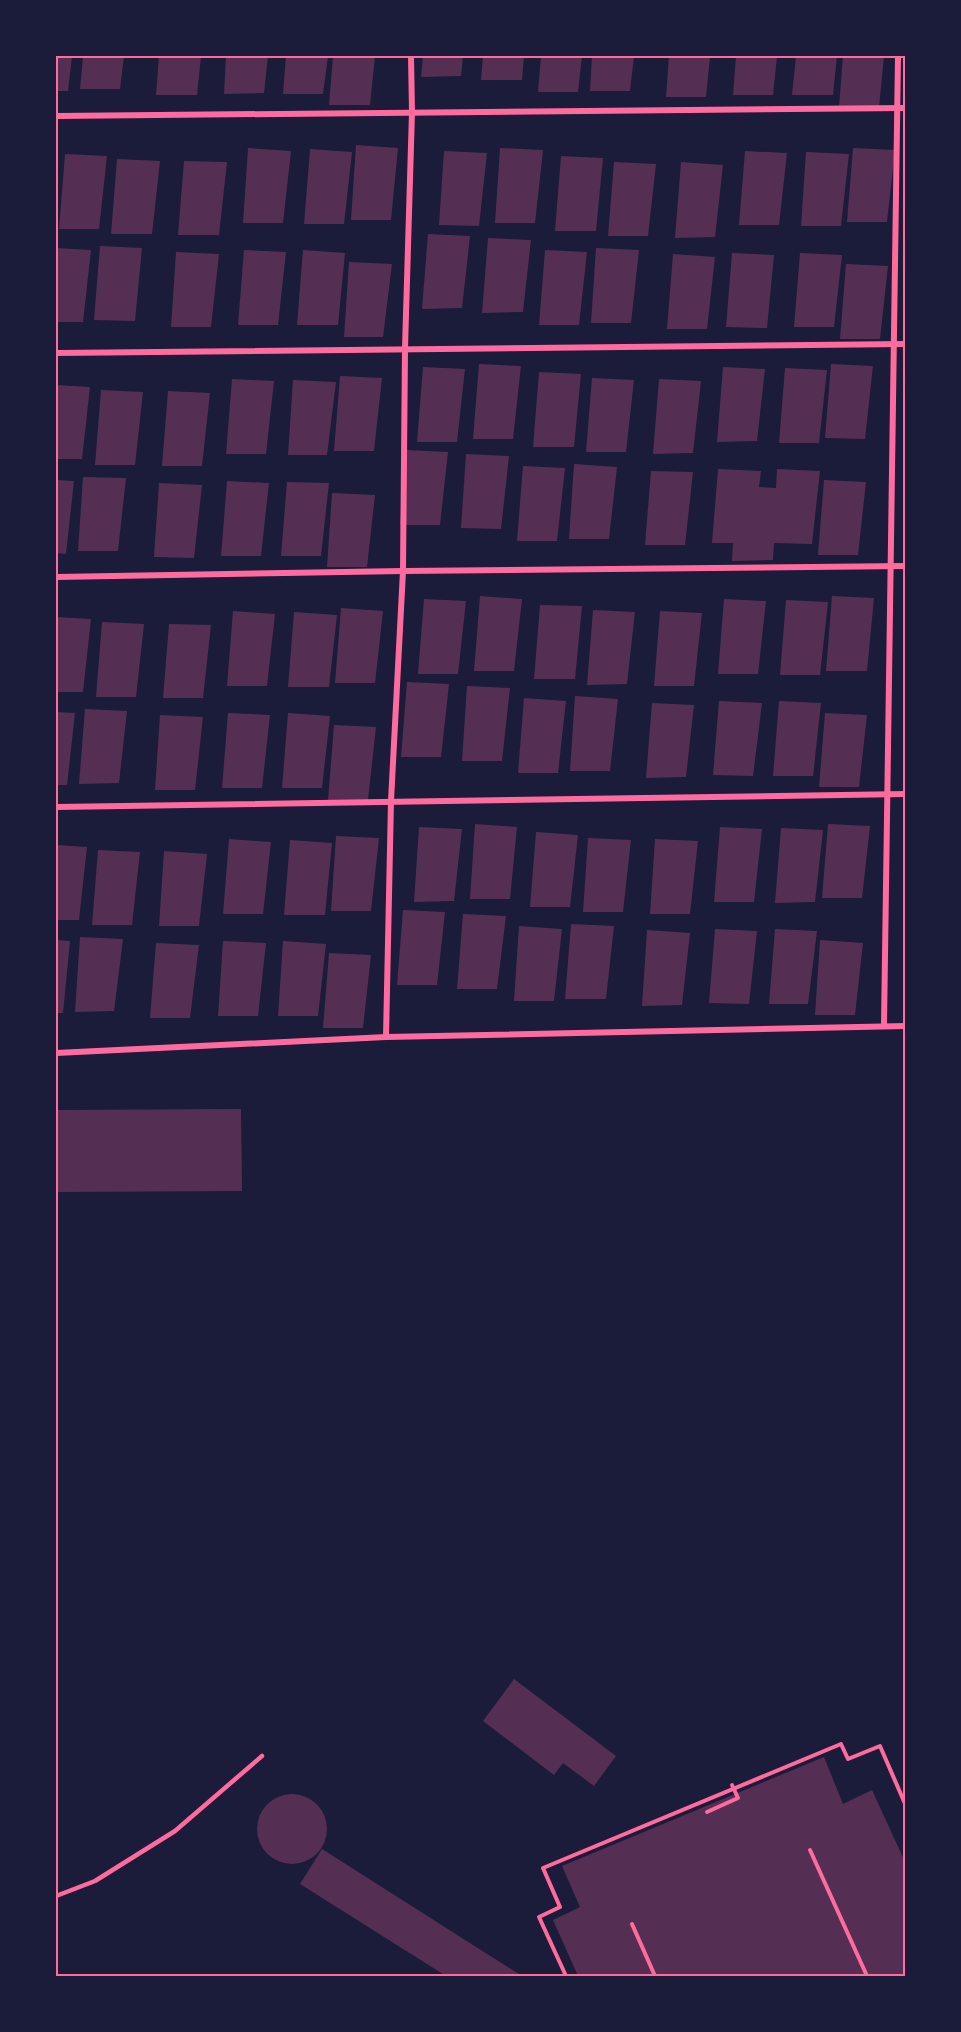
<svg xmlns="http://www.w3.org/2000/svg" width="961" height="2032" font-family="Arial,sans-serif">
<style>
.building{fill:#542f53}
.lines{fill:none;stroke-linecap:round;stroke-linejoin:round}
.path{stroke:#ff6b9d;stroke-width:4}
.service{stroke:#ff6b9d;stroke-width:4.5}
.minor{stroke:#ff6b9d;stroke-width:6}
.neatline{fill:none;stroke:#ff6b9d;stroke-width:2}
</style>
<rect width="100%" height="100%" fill="#1b1b3a"/>
<!-- building -->
<g class="building">
<path d="M56 56H72L68 91H56Z"/>
<path d="M83 56H124L120 89H80Z"/>
<path d="M159 56H201L197 95H156Z"/>
<path d="M226 56H268L264 93 224 94Z"/>
<path d="M286 56H328L323 94H283Z"/>
<path d="M333 56H375L370 105H329Z"/>
<path d="M423 56H463L461 76 421 77Z"/>
<path d="M483 56H524L522 80H481Z"/>
<path d="M541 56H582L578 92H538Z"/>
<path d="M592 56H634L630 91H590Z"/>
<path d="M669 56H710L706 97H666Z"/>
<path d="M736 56H777L773 95H733Z"/>
<path d="M796 56H837L833 95H792Z"/>
<path d="M843 56H884L879 107H839Z"/>
<path d="M356 145 398 148 391 220H351Z"/>
<path d="M248 148 291 151 283 223H243Z"/>
<path d="M500 148 543 150 535 223H495Z"/>
<path d="M853 148 895 150 887 222H847Z"/>
<path d="M310 149 352 152 344 224H304Z"/>
<path d="M444 151 487 153 479 226 439 225Z"/>
<path d="M745 151 787 153 779 225H739Z"/>
<path d="M806 152 849 154 841 226H801Z"/>
<path d="M65 154 107 156 99 229H59Z"/>
<path d="M561 156 603 158 596 231H555Z"/>
<path d="M117 159 160 161 152 234H111Z"/>
<path d="M184 161 227 162 219 235H178Z"/>
<path d="M614 162 656 164 648 236H608Z"/>
<path d="M681 162 723 165 715 237 675 238Z"/>
<path d="M428 234 470 236 462 308 422 309Z"/>
<path d="M488 238 531 240 523 312 482 313Z"/>
<path d="M100 246 142 248 135 321 94 320Z"/>
<path d="M56 248 91 250 83 322H56Z"/>
<path d="M596 248 639 250 631 323H591Z"/>
<path d="M244 250 286 252 278 325H238Z"/>
<path d="M303 250 345 253 338 325H297Z"/>
<path d="M545 250 587 252 579 325H539Z"/>
<path d="M176 252 219 254 211 327H171Z"/>
<path d="M732 253 774 255 767 328 726 327Z"/>
<path d="M800 253 842 255 834 327H794Z"/>
<path d="M673 254 715 257 707 329H667Z"/>
<path d="M349 262 392 264 383 337H344Z"/>
<path d="M846 264 888 266 880 339H840Z"/>
<path d="M479 364 521 366 513 439H473Z"/>
<path d="M831 364 873 366 865 439 825 438Z"/>
<path d="M423 367 465 369 457 442H417Z"/>
<path d="M723 367 765 369 757 441 717 442Z"/>
<path d="M785 368 827 370 819 443H779Z"/>
<path d="M539 372 581 374 574 447H533Z"/>
<path d="M340 376 382 378 374 451H334Z"/>
<path d="M592 378 634 380 626 452H586Z"/>
<path d="M232 379 274 381 266 454H226Z"/>
<path d="M659 379 701 381 693 453 653 454Z"/>
<path d="M293 380 336 382 327 455H288Z"/>
<path d="M56 385 90 387 82 459H56Z"/>
<path d="M101 390 143 392 135 465H95Z"/>
<path d="M168 391 210 393 202 466H162Z"/>
<path d="M406 450 448 452 440 525H400Z"/>
<path d="M466 454 509 456 501 529 461 528Z"/>
<path d="M574 464 617 467 609 539H569Z"/>
<path d="M523 466 565 468 557 541H517Z"/>
<path d="M718 469 761 471 759 487 776 488 777 469 820 471 812 544 774 543 773 560 732 561 733 543H712Z"/>
<path d="M651 471 693 472 685 545H645Z"/>
<path d="M83 477 126 478 118 551H78Z"/>
<path d="M56 480 74 481 66 554 56 553Z"/>
<path d="M824 480 866 482 858 555H818Z"/>
<path d="M227 481 269 483 261 556H221Z"/>
<path d="M287 482 329 483 321 556H281Z"/>
<path d="M159 483 202 485 194 558 154 557Z"/>
<path d="M332 493 375 495 367 567H327Z"/>
<path d="M480 596 522 599 514 671H474Z"/>
<path d="M832 596 874 598 867 671H826Z"/>
<path d="M424 599 466 601 458 674H418Z"/>
<path d="M724 599 766 601 758 674H718Z"/>
<path d="M786 600 828 602 820 675H780Z"/>
<path d="M540 605 582 606 575 679H534Z"/>
<path d="M341 608 383 611 375 683H335Z"/>
<path d="M593 610 635 612 627 684 587 685Z"/>
<path d="M233 611 275 614 267 686H227Z"/>
<path d="M660 611 702 613 694 686H654Z"/>
<path d="M294 612 337 615 329 687H288Z"/>
<path d="M56 617 91 619 83 692H56Z"/>
<path d="M102 622 144 624 136 697H96Z"/>
<path d="M169 624 211 625 203 698H163Z"/>
<path d="M407 682 449 684 441 757H401Z"/>
<path d="M467 686 510 688 502 761H462Z"/>
<path d="M575 696 618 699 610 771H570Z"/>
<path d="M524 698 566 701 558 773H518Z"/>
<path d="M719 701 762 703 753 776 713 775Z"/>
<path d="M779 701 821 703 813 776H773Z"/>
<path d="M652 703 694 705 686 777 646 778Z"/>
<path d="M85 709 127 711 119 783 79 784Z"/>
<path d="M56 712 75 713 67 785H56Z"/>
<path d="M228 713 270 715 262 788H222Z"/>
<path d="M288 713 330 716 322 788H282Z"/>
<path d="M825 713 867 715 859 787H819Z"/>
<path d="M160 715 203 717 195 790H155Z"/>
<path d="M334 725 376 727 368 800H328Z"/>
<path d="M475 824 517 827 510 899H470Z"/>
<path d="M828 824 870 826 862 898H822Z"/>
<path d="M419 827 462 829 454 901 414 902Z"/>
<path d="M720 827 762 829 754 902H714Z"/>
<path d="M781 828 823 830 815 902 775 903Z"/>
<path d="M536 832 578 835 570 907H530Z"/>
<path d="M336 836 379 838 371 911H331Z"/>
<path d="M588 838 631 840 623 912H583Z"/>
<path d="M229 839 271 842 263 914H223Z"/>
<path d="M655 839 698 841 690 914H650Z"/>
<path d="M290 840 332 843 325 915H284Z"/>
<path d="M56 845 87 847 79 920H56Z"/>
<path d="M98 850 140 852 132 925H92Z"/>
<path d="M164 851 207 854 199 926H159Z"/>
<path d="M403 910 445 912 437 985H397Z"/>
<path d="M463 914 506 916 497 989H457Z"/>
<path d="M571 924 614 926 606 999H565Z"/>
<path d="M519 926 562 929 554 1001H514Z"/>
<path d="M715 929 757 931 749 1004 709 1003Z"/>
<path d="M775 929 817 931 808 1004H769Z"/>
<path d="M647 930 690 933 682 1005 642 1006Z"/>
<path d="M80 937 123 939 114 1011 75 1012Z"/>
<path d="M56 940 70 941 63 1013H56Z"/>
<path d="M820 940 863 943 855 1015H815Z"/>
<path d="M223 941 266 943 258 1016H218Z"/>
<path d="M283 941 326 944 318 1016H278Z"/>
<path d="M156 943 199 945 190 1018H150Z"/>
<path d="M329 953 371 955 363 1028H323Z"/>
<path d="M241 1109 242 1191 56 1192V1110Z"/>
<path d="M514 1679 616 1756 594 1786 563 1763 554 1775 483 1721Z"/>
<path d="M824 1757 843 1804 872 1790 906 1864V1976H578L553 1920 580 1907 562 1866Z"/>
<circle cx="292" cy="1829" r="35"/>
<path d="M322 1849 522 1976H446L300 1884Z"/>
</g>
<g class="lines">
<!-- path -->
<g class="path">
<path d="M707 1812 738 1798 732 1785"/>
<path d="M810 1850 867 1976"/>
<path d="M632 1924 655 1976"/>
<path d="M566 1976 539 1917 560 1907 543 1868 841 1744 848 1759 880 1746 906 1806"/>
</g>
<!-- service -->
<path class="service" d="M56 1896 95 1881 175 1831 262 1756"/>
<!-- minor -->
<g class="minor">
<path d="M56 116 906 108"/>
<path d="M56 353 906 344"/>
<path d="M56 577 403 571 906 566"/>
<path d="M56 807 906 794"/>
<path d="M884 1025 898 56"/>
<path d="M386 1037 391 801 403 571 405 348 412 112 411 56"/>
<path d="M56 1053 386 1037 906 1026"/>
</g>
</g>
<!-- border -->
<rect width="961" height="2032" fill="none" stroke="#1b1b3a" stroke-width="114"/>
<rect x="57" y="57" width="847" height="1918" class="neatline"/>
</svg>
